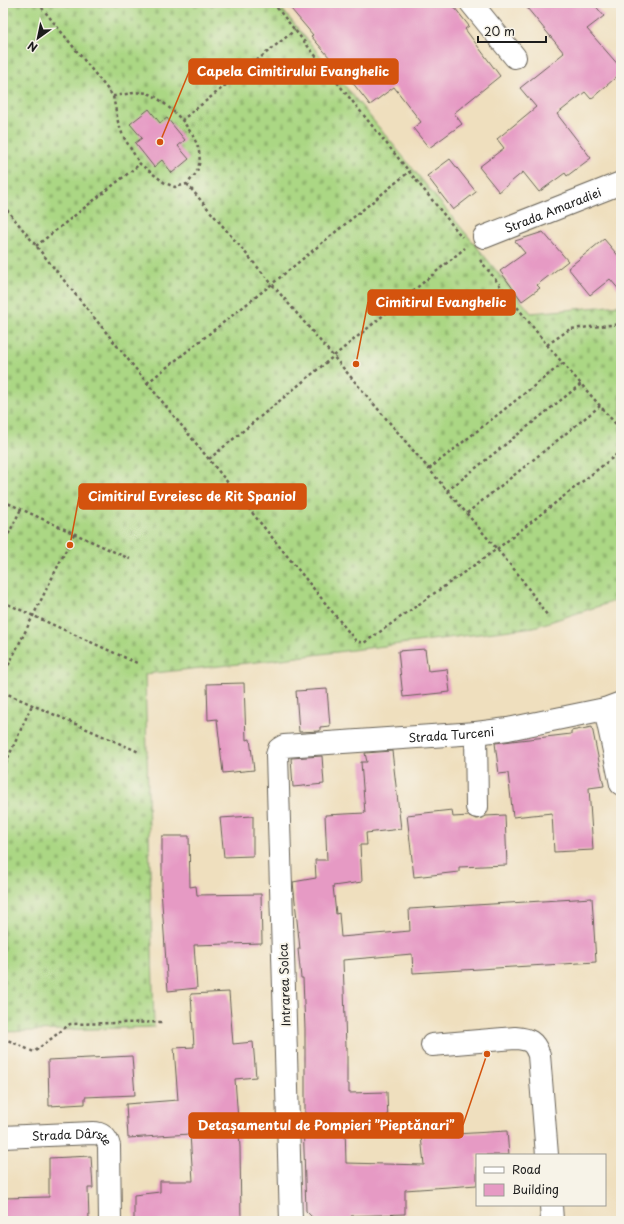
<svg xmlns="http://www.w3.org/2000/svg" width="624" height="1224" font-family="'Playpen Sans',sans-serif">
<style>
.cemetery{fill:url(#cemetery-stones);stroke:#647a50}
.building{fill:#e69ac4}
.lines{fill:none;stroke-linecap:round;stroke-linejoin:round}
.minor-casing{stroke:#666055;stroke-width:24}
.path{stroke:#666055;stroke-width:2.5;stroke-dasharray:3 3;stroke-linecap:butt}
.minor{stroke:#fff;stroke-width:22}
.labels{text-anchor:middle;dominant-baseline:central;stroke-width:4;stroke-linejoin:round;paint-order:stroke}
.street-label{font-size:12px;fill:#1c1c1c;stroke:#f7f3e8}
.leader{fill:none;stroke:#d4530e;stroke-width:1.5}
.callout-dot{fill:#d4530e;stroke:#f7f3e8;stroke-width:1.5}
.callout{fill:#d4530e;stroke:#d4530e;stroke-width:1.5}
.callout-label{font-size:13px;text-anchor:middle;font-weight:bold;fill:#fff}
</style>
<defs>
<pattern id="cemetery-stones" width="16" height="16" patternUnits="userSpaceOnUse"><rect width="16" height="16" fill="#abd784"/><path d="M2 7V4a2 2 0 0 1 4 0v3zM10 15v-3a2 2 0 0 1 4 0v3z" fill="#93b871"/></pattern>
</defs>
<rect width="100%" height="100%" fill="#f7f3e8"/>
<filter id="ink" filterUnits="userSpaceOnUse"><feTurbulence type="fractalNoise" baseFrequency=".025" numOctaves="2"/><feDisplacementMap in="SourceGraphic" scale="8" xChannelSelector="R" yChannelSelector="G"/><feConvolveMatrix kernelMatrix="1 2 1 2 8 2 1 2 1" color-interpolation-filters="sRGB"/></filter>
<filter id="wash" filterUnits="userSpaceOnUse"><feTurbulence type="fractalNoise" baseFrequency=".012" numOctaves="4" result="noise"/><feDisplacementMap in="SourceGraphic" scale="16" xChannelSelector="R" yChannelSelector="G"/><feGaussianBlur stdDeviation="0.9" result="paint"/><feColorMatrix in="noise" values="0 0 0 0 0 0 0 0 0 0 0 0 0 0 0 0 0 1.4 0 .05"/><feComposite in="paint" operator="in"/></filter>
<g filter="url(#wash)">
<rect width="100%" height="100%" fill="#efdfbe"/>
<!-- cemetery -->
<path class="cemetery" d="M3 3H277L531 313 621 305V599L534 627 266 661 145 674 154 1027 3 1032Z"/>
<g id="blocks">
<!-- building -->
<g class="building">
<path d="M286 3H451L469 26 465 29 500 76 454 113 462 124 429 148 413 128 421 122 394 87 370 105 338 64 336 65 311 36 313 35Z"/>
<path d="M523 3H593L604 16 587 29 621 68V73L591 99 585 92 557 114 591 158 567 176 565 173 539 192 523 172 499 192 479 167 504 148 497 139 536 107 520 88 564 53Z"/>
<path d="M149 109 160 123 167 118 185 140 178 146 189 159 172 173 162 160 154 167 135 143 142 138 130 124Z"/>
<path d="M450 159 476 192 453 210 427 176Z"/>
<path d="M543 232 568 261 537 285 540 288 522 301 500 271 525 253 515 241Z"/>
<path d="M604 239 621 259V292L610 279 590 295 568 268Z"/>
<path d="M425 649 428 671 447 669 450 692 403 697 398 651Z"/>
<path d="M244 683 246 740 250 739 254 770 223 773 217 719 208 720 207 684Z"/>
<path d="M327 689 330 726 320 727V731L299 732 296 691Z"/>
<path d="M592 727 604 786 589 788 593 850 554 852 552 813 513 817 508 773 499 774 495 743 571 734V731Z"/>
<path d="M392 751 401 829 366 833 367 845H360L362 882 333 886 336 914 339 913 341 937 410 931 409 909 592 898 596 962 413 973 412 954 343 960 346 1047H347V1084H349V1093L387 1092 388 1124 345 1125 346 1163 424 1165 421 1136 507 1131 509 1155H477V1185L405 1190V1214L351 1216 352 1221H316L306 1211 303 1120H305V1029L303 978H301L298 949H300L293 882 316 878 315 860H327L325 815 365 813 361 762H367L365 753Z"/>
<path d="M322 756 324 784 293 787 291 758Z"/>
<path d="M452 810 453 817 469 816 477 819 483 818 486 816 505 815 507 865 459 867V872L414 877 407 815Z"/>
<path d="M253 816V856L224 857 220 818Z"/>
<path d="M162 836H189L190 887 196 886 197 895 261 894 262 943 194 945 197 988 168 991 161 889H162Z"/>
<path d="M229 992 233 1044 253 1042 256 1077 235 1079 240 1147 241 1221H134V1195L160 1192V1181H193L190 1134 128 1138 126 1104 178 1100 174 1048 194 1047 191 994Z"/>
<path d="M132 1056 135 1095 85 1097V1104L49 1106 48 1060Z"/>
<path d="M91 1156 93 1188H88L89 1221H3V1198L49 1197V1158Z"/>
</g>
</g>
</g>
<g filter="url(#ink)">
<use href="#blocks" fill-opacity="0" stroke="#666055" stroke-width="1"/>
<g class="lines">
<defs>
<g id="minor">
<path d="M471 3 515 57"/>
<path id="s1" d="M484 237 621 183"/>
<path d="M605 709 621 784"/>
<path d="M476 733 477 807"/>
<path d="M432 1045 515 1038C529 1039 534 1041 539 1055L547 1155"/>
<path id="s2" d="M3 1137 93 1133C101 1133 107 1137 109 1146L110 1221"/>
<path d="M551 1205 552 1221"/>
<path id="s3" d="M291 1221 277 755 279 749 284 746 476 733 508 729 605 709 621 703"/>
</g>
</defs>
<!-- minor casing -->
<use href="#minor" class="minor-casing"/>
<!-- path -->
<g class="path">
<path d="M38 3 113 96 118 122 123 136 140 164 165 183 175 187 187 184C190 180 195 176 197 171 205 151 193 135 182 120"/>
<path d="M273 3 462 237"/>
<path d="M113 96C122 95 138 91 147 93 158 96 174 112 182 120L295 30"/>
<path d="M187 184 518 574 547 615"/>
<path d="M3 205 356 641 364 643 497 549 621 451"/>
<path d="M36 246 140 164"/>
<path d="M480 260 547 345 621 430"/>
<path d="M547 345 570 329 621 324"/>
<path d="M147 383 272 284 410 171"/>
<path d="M3 397 7 399 3 406"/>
<path d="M209 459 465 248"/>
<path d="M429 469 563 363"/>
<path d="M447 491 581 384"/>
<path d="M3 501 130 559"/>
<path d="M467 513 600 406"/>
<path d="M3 545 21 509"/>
<path d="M3 602 139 664"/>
<path d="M3 676 74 534"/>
<path d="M3 692 139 752"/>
<path d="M3 769 32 705"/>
<path d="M3 1038 34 1052 70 1024 164 1022"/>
</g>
<!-- minor -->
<use href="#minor" class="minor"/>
</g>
</g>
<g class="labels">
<!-- street labels -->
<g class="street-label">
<text stroke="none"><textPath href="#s1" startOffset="74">Strada Amaradiei</textPath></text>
<text stroke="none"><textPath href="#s3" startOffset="646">Strada Turceni</textPath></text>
<text transform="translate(284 985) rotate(-92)">Intrarea Solca</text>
<text stroke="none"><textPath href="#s2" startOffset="70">Strada Dârste</textPath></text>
</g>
</g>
<!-- callouts -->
<path class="leader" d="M160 142L189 72M356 364L368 302M70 545L79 497M487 1054L463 1125"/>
<g class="callout-dot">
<circle cx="160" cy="142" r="4"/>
<circle cx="356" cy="364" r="4"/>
<circle cx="70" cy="545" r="4"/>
<circle cx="487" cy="1054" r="4"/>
</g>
<g class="callout">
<rect x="189" y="59" width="209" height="25" rx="4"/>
<rect x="368" y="290" width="147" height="25" rx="4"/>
<rect x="79" y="484" width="227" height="25" rx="4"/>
<rect x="189" y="1113" width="274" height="25" rx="4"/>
</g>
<g class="callout-label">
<text x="293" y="76">Capela Cimitirului Evanghelic</text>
<text x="441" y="307">Cimitirul Evanghelic</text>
<text x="192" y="501">Cimitirul Evreiesc de Rit Spaniol</text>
<text x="326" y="1130">Detașamentul de Pompieri ”Pieptănari”</text>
</g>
<!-- margin -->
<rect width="624" height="1224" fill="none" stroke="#f7f3e8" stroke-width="16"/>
<!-- legend -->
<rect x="476" y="1154" width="130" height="52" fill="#f7f3e8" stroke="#9f9d96"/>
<rect x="484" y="1167" width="20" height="6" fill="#ffffff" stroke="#9f9d96"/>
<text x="512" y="1174" font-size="12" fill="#1c1c1c">Road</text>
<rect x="484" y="1184" width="20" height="12" fill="#e69ac4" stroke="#9f9d96"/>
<text x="512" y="1194" font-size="12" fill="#1c1c1c">Building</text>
<!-- north arrow -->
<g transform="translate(38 38) rotate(213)" stroke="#f7f3e8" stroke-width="3" paint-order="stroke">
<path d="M0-3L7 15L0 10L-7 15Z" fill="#1c1c1c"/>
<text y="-6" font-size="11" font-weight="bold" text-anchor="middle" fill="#1c1c1c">N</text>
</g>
<!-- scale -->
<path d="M478 36v6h68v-6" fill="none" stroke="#1c1c1c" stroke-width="2"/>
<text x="484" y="36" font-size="12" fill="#1c1c1c" stroke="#f7f3e8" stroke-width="3" paint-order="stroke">20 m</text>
</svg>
